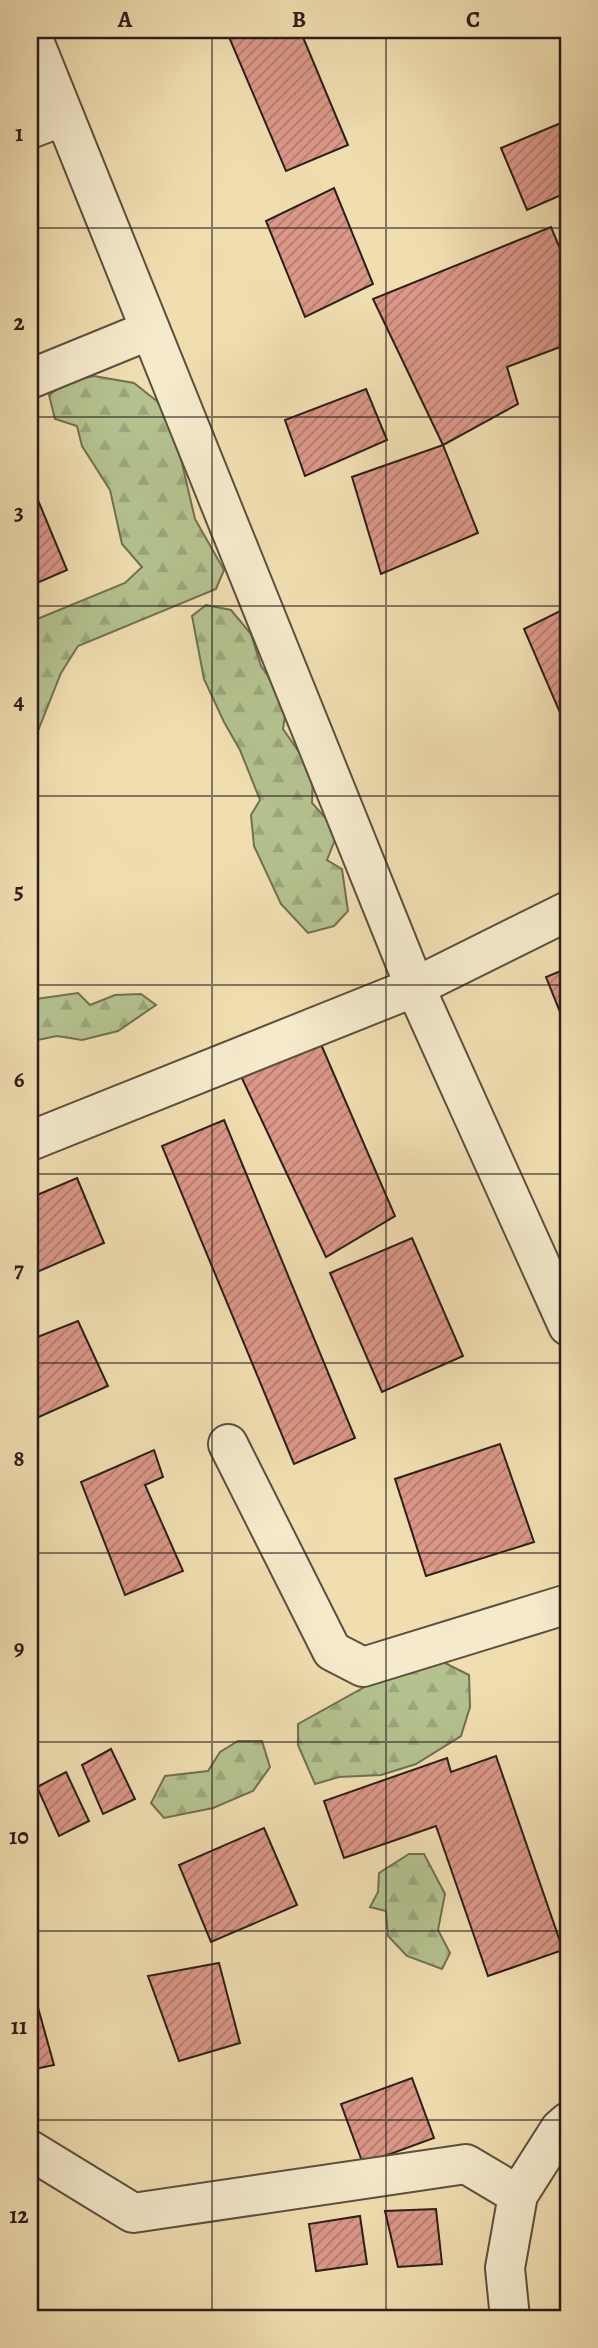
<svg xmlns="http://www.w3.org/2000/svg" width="598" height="2348" font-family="Alegreya,serif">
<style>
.forest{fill:url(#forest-firs);stroke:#707054;stroke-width:2}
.building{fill:url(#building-hatch);stroke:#2c1f1a;stroke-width:2}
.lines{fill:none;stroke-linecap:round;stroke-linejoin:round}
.minor-casing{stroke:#5d4f40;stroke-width:42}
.minor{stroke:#f5eacc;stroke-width:38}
.grid{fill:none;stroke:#2c1f1a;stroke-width:2;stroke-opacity:0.55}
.neatline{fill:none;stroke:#2c1f1a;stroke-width:2.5}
.grid-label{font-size:23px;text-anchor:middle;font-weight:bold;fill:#2c1f1a}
</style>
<defs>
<pattern id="forest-firs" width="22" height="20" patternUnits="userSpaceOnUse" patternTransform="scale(1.75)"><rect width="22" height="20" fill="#b4c28f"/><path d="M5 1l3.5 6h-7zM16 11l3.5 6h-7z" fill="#9ba67b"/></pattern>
<pattern id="building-hatch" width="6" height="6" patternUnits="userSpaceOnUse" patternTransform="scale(1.75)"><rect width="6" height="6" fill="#db9788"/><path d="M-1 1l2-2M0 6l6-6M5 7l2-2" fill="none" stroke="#b27b6e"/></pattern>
</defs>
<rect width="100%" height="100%" fill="#f0deb1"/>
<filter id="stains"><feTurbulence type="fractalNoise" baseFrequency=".00286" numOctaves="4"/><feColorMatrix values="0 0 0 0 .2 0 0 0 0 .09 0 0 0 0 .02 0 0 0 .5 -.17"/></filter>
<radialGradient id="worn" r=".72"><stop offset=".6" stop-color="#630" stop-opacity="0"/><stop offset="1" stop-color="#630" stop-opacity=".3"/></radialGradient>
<!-- forest -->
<g class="forest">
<path d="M94 376 134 383 163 406 181 459 195 519 224 570 216 589 78 646 61 673 30 751V622L125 583 142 567 122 544 110 490 82 446 77 426 55 419 49 395 70 381Z"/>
<path d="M206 605 231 610 251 634 261 666 287 703 283 729 313 772 312 803 338 832 327 860 342 869 348 911 334 926 308 933 281 904 254 846 251 815 260 800 240 750 224 722 204 679 192 616Z"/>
<path d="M78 993 90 1005 115 995 141 994 156 1005 118 1031 82 1040 57 1036 33 1041 30 1037V1002L36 999Z"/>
<path d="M441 1661 469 1675 470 1707 461 1736 416 1764 381 1775 339 1777 315 1784 298 1745V1724L381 1678Z"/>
<path d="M238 1741H262L270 1767 253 1791 213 1808 164 1818 151 1803 165 1776 208 1771 220 1752Z"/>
<path d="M409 1854H424L445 1894 438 1930 450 1953 442 1969 407 1956 388 1936 386 1911 370 1907 378 1892 379 1873Z"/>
</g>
<!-- building -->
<g class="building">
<path d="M226 30H300L348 145 286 171Z"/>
<path d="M568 120V192L527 210 501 148Z"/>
<path d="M334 188 373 284 305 317 266 221Z"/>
<path d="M551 227 568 268V344L507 367 518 404 443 445 373 299Z"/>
<path d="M366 389 387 440 305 476 285 420Z"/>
<path d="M443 445 478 533 381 574 352 477Z"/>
<path d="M30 481 67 570 30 586Z"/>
<path d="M568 607V720L564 722 524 629Z"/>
<path d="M568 968V1032L546 977Z"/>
<path d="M317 1035 395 1216 326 1257 239 1072Z"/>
<path d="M224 1120 355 1438 294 1464 162 1146Z"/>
<path d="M77 1178 104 1243 30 1275V1198Z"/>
<path d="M412 1238 463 1356 382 1392 330 1273Z"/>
<path d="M78 1321 108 1386 30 1421V1340Z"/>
<path d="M500 1444 534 1542 426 1576 395 1479Z"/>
<path d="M154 1450 163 1477 145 1485 183 1571 125 1595 81 1482Z"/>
<path d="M111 1749 135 1799 103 1814 82 1765Z"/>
<path d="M496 1756 563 1950 488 1976 436 1826 344 1858 324 1801 447 1758 451 1772Z"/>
<path d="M66 1772 89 1821 59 1836 37 1787Z"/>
<path d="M264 1828 297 1905 211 1942 179 1865Z"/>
<path d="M219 1963 240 2043 179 2061 148 1976Z"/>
<path d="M30 1979 54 2065 30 2070Z"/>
<path d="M412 2078 434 2138 363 2164 341 2104Z"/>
<path d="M568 2146V2189L561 2151Z"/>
<path d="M436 2209 442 2264 398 2267 385 2211Z"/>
<path d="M360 2216 367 2264 316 2271 309 2224Z"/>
</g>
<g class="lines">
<defs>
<g id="minor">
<path d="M30 31 415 987 568 1326"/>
<path d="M30 129 64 116"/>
<path d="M30 379 150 330"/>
<path d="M30 1141 415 987 568 911"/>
<path d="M228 1444 332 1651 363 1667 568 1604"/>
<path d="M30 2150 133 2213 466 2164 518 2195"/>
<path d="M510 2318 505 2268 518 2195 560 2129 568 2122"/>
</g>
</defs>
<!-- minor casing -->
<use href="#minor" class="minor-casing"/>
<!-- minor -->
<use href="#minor" class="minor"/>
</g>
<!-- grid -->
<path class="grid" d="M212 30V2318M386 30V2318M30 228H568M30 417H568M30 606H568M30 796H568M30 985H568M30 1174H568M30 1363H568M30 1553H568M30 1742H568M30 1931H568M30 2120H568"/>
<!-- margin -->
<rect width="598" height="2348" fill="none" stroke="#f0deb1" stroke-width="77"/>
<rect x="38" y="38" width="522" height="2272" class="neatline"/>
<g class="grid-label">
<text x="125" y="27">A</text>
<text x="299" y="27">B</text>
<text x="473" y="27">C</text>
<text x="19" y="141">1</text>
<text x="19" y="330">2</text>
<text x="19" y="520">3</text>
<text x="19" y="709">4</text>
<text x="19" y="898">5</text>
<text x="19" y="1087">6</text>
<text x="19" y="1277">7</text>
<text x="19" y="1466">8</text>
<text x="19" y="1655">9</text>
<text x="19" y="1844">10</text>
<text x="19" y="2034">11</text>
<text x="19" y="2223">12</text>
</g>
<rect width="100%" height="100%" filter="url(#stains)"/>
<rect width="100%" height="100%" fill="url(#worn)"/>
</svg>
